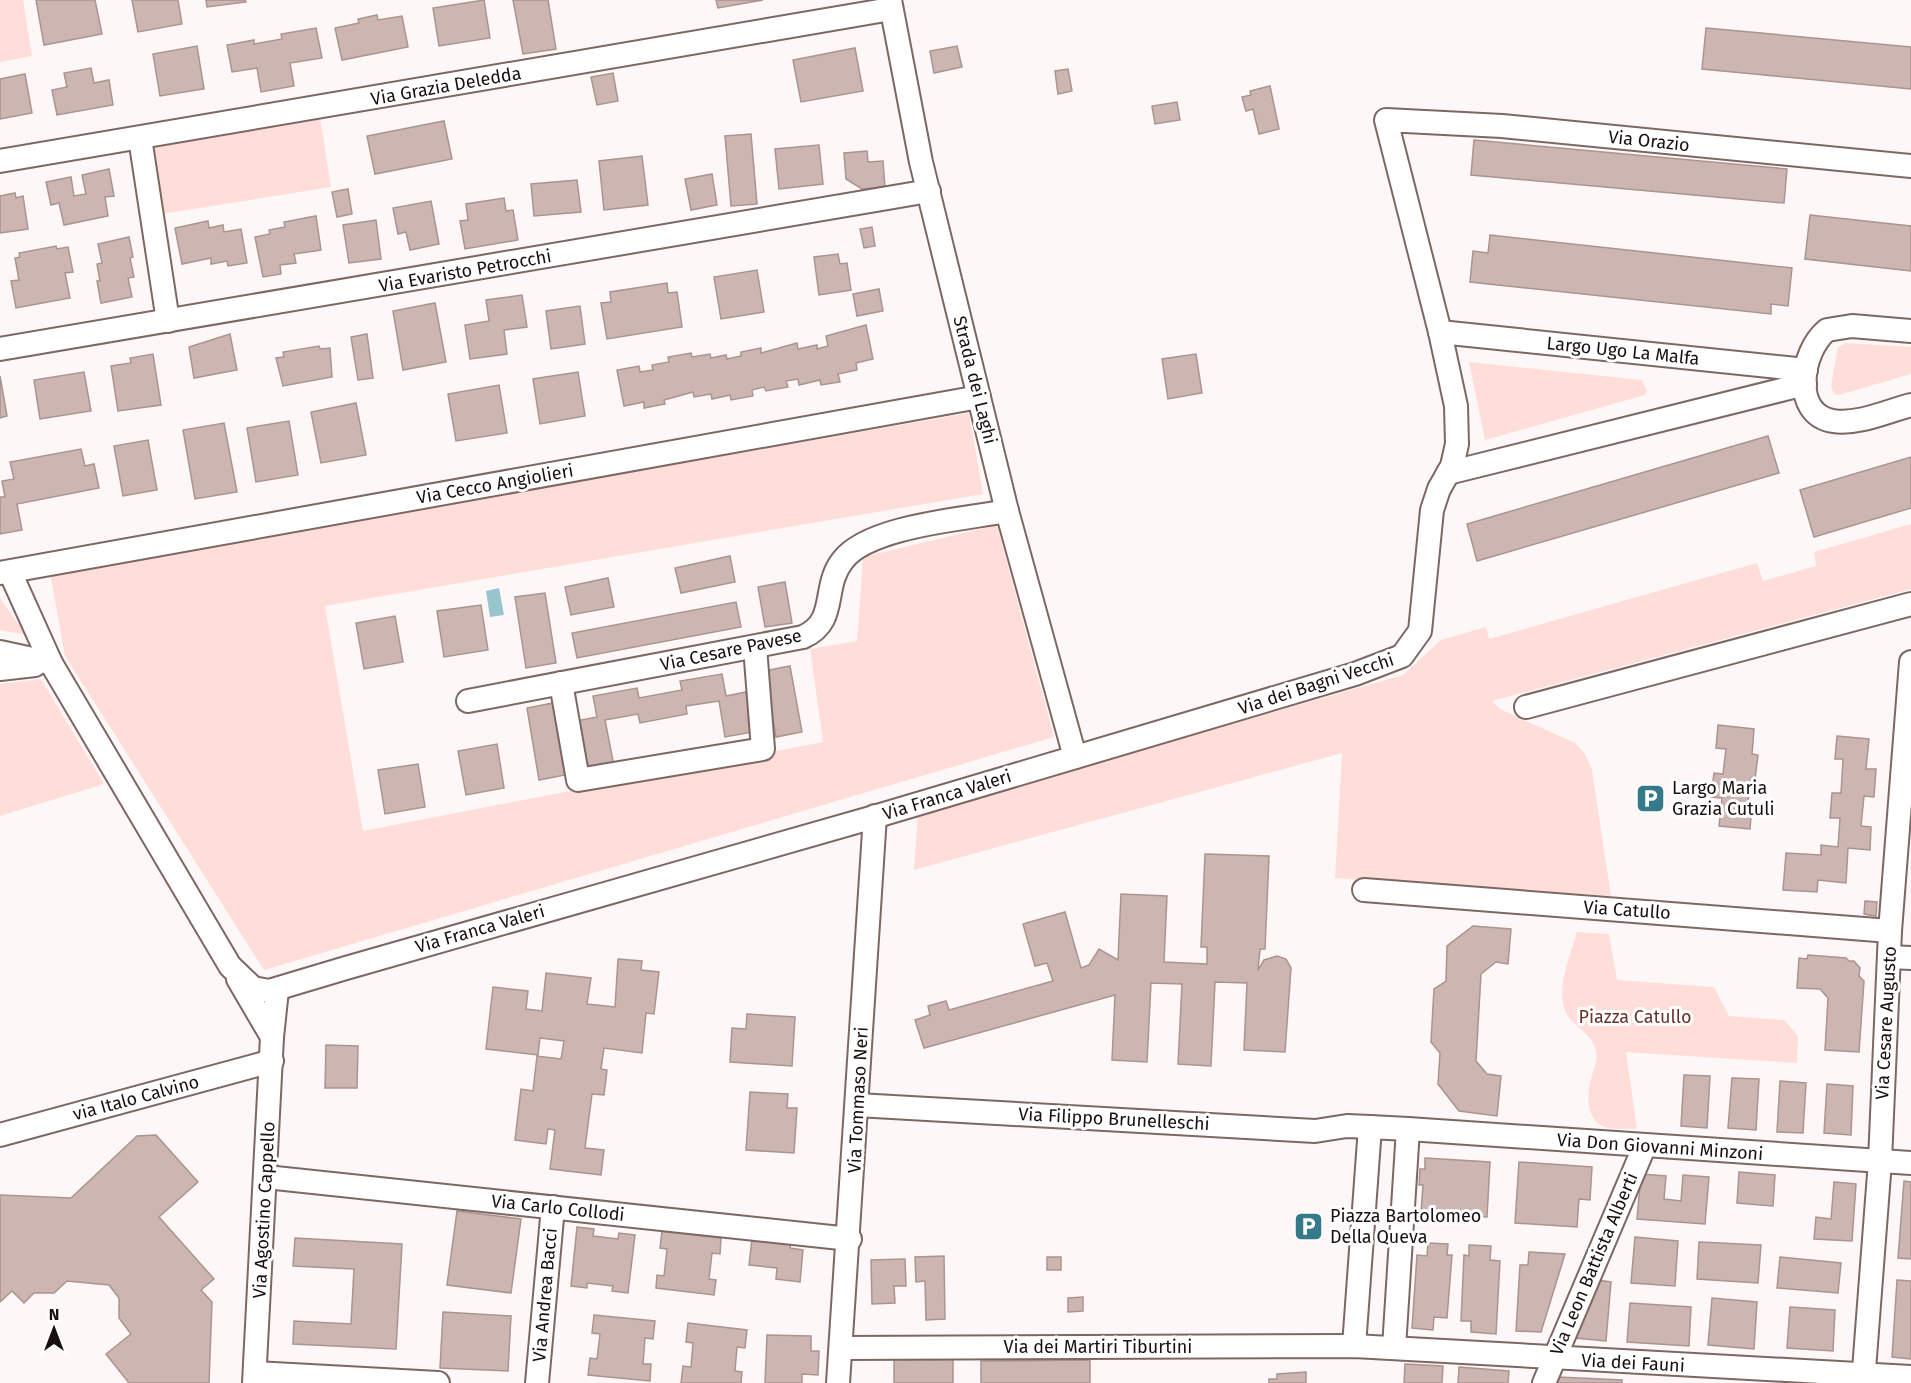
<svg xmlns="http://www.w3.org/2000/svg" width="1911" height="1383" font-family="'Fira Sans',sans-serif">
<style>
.green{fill:#ffded9}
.water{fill:#98c4ce}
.building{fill:#cdb5b1;stroke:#ab9490;stroke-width:1.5}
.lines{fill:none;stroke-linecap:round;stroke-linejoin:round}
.minor-casing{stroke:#7d6763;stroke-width:26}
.minor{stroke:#fff;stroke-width:22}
.labels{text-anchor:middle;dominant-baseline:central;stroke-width:6;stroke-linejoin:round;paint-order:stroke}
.street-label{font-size:18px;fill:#18100f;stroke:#fff}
.poi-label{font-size:18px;fill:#18100f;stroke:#fff;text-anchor:start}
.park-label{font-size:18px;fill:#69332c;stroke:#fff}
</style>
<rect width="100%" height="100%" fill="#fdf7f7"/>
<!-- green -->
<g class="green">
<path d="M0 0H23L32 56 0 62Z"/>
<path d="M320 117 331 187 162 214 151 145Z"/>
<path d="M1846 343 1911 347V374L1839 395 1834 394 1831 386 1838 347Z"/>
<path d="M1469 362 1642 380 1647 391 1645 395 1485 440Z"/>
<path d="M969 413 983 494 325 606 363 831 823 742 810 649 857 641 863 557 997 525 1054 737 264 970 65 656 50 573Z"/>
<path d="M1911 524V589L1492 701 1500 709 1575 743 1585 754 1592 770 1611 896 1335 878 1342 753 914 870 918 814 1403 675 1441 640 1486 627 1489 639 1757 563 1763 581 1816 566 1814 552Z"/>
<path d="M0 598 26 635 0 630Z"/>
<path d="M41 679 104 784 0 816V684Z"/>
<path d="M1577 932 1609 934 1617 980 1714 987 1729 1016 1784 1020 1798 1036 1797 1063 1626 1052 1637 1129C1627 1128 1614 1130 1605 1127 1586 1121 1586 1094 1591 1079 1593 1070 1598 1062 1596 1052 1593 1036 1581 1031 1571 1020 1551 997 1570 957 1577 932Z"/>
</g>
<!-- water -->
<path class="water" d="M499 588 504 615 490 617 486 591Z"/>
<!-- building -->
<g class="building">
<path d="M36 0H95L102 34 44 45Z"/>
<path d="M132 0H178L182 24 138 32Z"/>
<path d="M206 0H245L246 2 207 7Z"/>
<path d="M484 0 490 38 439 46 433 8Z"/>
<path d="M513 0H548L556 49 523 54Z"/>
<path d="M716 0H763L718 8Z"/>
<path d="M377 15 378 20 402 16 408 47 342 60 335 28 359 23 358 19Z"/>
<path d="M316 28 322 58 290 63 294 86 261 92 257 68 232 72 227 45 254 40V44L282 39 281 34Z"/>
<path d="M1706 28 1911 47V89L1702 69Z"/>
<path d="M197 46 204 89 160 96 153 54Z"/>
<path d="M957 46 962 67 934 73 930 51Z"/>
<path d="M855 48 863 91 801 102 793 60Z"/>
<path d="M91 68 94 83 109 80 113 105 57 115 52 90 67 87 64 73Z"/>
<path d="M1068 69 1072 91 1058 94 1055 71Z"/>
<path d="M613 73 618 101 597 105 591 77Z"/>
<path d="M25 74 32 113 0 119V79Z"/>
<path d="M1270 86 1279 129 1259 134 1253 109 1246 111 1242 97 1251 95 1250 91Z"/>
<path d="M1177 102 1180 120 1155 124 1152 106Z"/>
<path d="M444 121 452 159 375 174 367 136Z"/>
<path d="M751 134 757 204 731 206 725 136Z"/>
<path d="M1474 140 1787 169 1784 203 1471 175Z"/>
<path d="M819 145 823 184 779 189 775 149Z"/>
<path d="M867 151 868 162 883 161 885 187 862 189 846 179 844 153Z"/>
<path d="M642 156 648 205 604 210 599 161Z"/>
<path d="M109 169 114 196 105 197 108 216 64 225 59 203 51 205 46 182 71 177 74 196 86 194 82 175Z"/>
<path d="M712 174 717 205 691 210 685 179Z"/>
<path d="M577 180 581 212 534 216 531 184Z"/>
<path d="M348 189 352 214 337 217 332 192Z"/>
<path d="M15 193 16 198 23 196 28 229 0 233V196Z"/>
<path d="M504 198 506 211 513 210 518 240 465 249 460 221 468 220 466 204Z"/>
<path d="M431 201 439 244 410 250 406 232 398 234 393 208Z"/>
<path d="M1810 215 1911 226V271L1805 259Z"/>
<path d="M316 216 321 250 294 254 296 263 280 265 281 274 263 277 255 237 270 234 269 230 285 227 284 222Z"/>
<path d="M376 220 381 259 349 263 343 225Z"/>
<path d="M208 221 209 228 223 225 224 232 241 229 247 263 228 266 227 261 211 264V258L182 264 175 228Z"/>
<path d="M872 227 875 246 864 248 860 229Z"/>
<path d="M1490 235 1792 268 1788 306 1771 304V314L1470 282 1473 251 1488 253Z"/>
<path d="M129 237 133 257 130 258 134 277 128 278 132 297 101 303 97 281H100L97 264 102 263 98 244Z"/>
<path d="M56 246 57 249 68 247 73 272 65 273 70 298 16 308 11 281 19 280 15 258 20 257 19 253Z"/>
<path d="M838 254 840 264 847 263 851 290 819 295 814 257Z"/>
<path d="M757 270 764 312 721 319 714 277Z"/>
<path d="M667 283 668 293 677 292 682 327 607 339 601 303 611 302 610 292Z"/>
<path d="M879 289 883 311 857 316 853 294Z"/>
<path d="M522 295 527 327 504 330 507 354 470 359 465 325 489 321 486 300Z"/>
<path d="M435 303 446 362 403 370 393 311Z"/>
<path d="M580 306 585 344 551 349 546 311Z"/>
<path d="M866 325 873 359 856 363 857 370 838 374 840 382 821 385 820 380 799 385 798 379 786 381 788 387 766 391 764 387 752 390 753 396 731 400 730 395 712 399 711 394 694 397 693 392 664 400 665 404 644 408V402L624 406 617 370 639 366 640 372 653 370 652 365 669 362 668 357 691 353 692 357 710 354 711 358 726 355 727 359 741 356V352L761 348V353L797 343 798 349 817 345V349L828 346 826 336Z"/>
<path d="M230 334 237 370 194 378 189 347Z"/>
<path d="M367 334 373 378 358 380 351 337Z"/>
<path d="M319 346 320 349 330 348 332 377 283 386 276 358 284 357 283 352Z"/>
<path d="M153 354 161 405 118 411 111 366 131 363 130 358Z"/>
<path d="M1196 354 1202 393 1168 399 1162 359Z"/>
<path d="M84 372 91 411 40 419 34 380Z"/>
<path d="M578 372 585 416 540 424 533 379Z"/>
<path d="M0 376 7 416 0 418Z"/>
<path d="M499 385 507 433 456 441 448 394Z"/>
<path d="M356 403 366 455 321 463 311 412Z"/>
<path d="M289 421 298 475 256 482 247 428Z"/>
<path d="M224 423 237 492 195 499 183 430Z"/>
<path d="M1768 436 1779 473 1477 561 1467 524Z"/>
<path d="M148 440 157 490 123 496 114 446Z"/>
<path d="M81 449 85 466 94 464 99 488 17 504 22 530 0 534V497H5L2 481 14 479 10 462Z"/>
<path d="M1911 457V508L1814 537 1800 490Z"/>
<path d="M730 556 735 582 681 593 675 568Z"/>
<path d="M608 578 614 607 571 615 565 587Z"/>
<path d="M785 582 792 623 765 627 758 587Z"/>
<path d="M545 593 556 663 526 668 515 597Z"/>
<path d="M736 602 741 627 577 658 572 633Z"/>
<path d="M481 605 488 650 444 657 437 611Z"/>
<path d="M395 616 403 662 364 669 356 623Z"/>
<path d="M790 666 802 732 776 737 764 671Z"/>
<path d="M722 674 726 696 746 692 753 732 725 737 719 701 686 706 687 714 640 723 638 714 605 720 614 766 585 771 576 721 597 717 593 696 637 688 639 698 682 690 680 681Z"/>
<path d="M553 703 565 775 539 780 527 708Z"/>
<path d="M1718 725 1754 729 1752 754 1758 755 1755 779 1751 778 1748 803H1752L1750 829 1719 826 1722 798 1711 797 1714 773 1723 774 1726 749 1716 748Z"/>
<path d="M1837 736 1869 739 1866 769H1876L1874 797 1864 796 1861 826 1871 827 1870 850 1848 848 1846 883 1818 880 1817 892 1783 890 1786 853 1821 855V845L1838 847 1840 818H1830L1832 793H1841L1843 759H1835Z"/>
<path d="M497 744 504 788 466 795 458 751Z"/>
<path d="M418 764 425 807 385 814 378 770Z"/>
<path d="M1205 854 1269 856 1265 949H1260L1258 970 1264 960 1277 956 1286 959 1291 968 1285 1052 1244 1050 1247 983 1215 982 1211 1066 1178 1064 1182 984 1151 983 1147 1062 1112 1060 1115 995 924 1048 915 1020 930 1015 928 1006 946 1001 949 1010 1053 981 1047 963 1035 966 1023 924 1065 912 1081 968 1089 965 1099 949 1118 960 1121 894 1167 896 1164 962 1207 964V947H1201Z"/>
<path d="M1865 901 1877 902 1876 916 1864 914Z"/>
<path d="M1473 926 1511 929 1508 964 1496 962 1481 974 1476 1061 1487 1074 1501 1076 1497 1116 1459 1111 1438 1084 1440 1053 1431 1042 1434 989 1446 981 1447 946Z"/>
<path d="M1808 955 1846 958 1849 961H1854L1860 968 1859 976 1864 981 1859 1052 1825 1050 1828 998 1820 989 1797 988 1799 958 1807 959Z"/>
<path d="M618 959 642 961 641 970 659 972 654 1014 646 1013 642 1053 604 1048 601 1069 607 1070 604 1095 592 1094 585 1148 604 1150 601 1175 550 1169 555 1130 548 1129 546 1144 515 1140 521 1089 533 1091 537 1056 561 1059 564 1041 540 1038 538 1055 486 1049 493 987 528 991 526 1009 542 1011 546 973 591 978 587 1004 615 1007Z"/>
<path d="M747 1014 795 1017 792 1066 730 1062 732 1028 746 1029Z"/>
<path d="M326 1045 358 1046 357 1088H325Z"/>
<path d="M1684 1075 1710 1076 1707 1128 1681 1126Z"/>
<path d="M1732 1078 1759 1079 1756 1130 1728 1128Z"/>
<path d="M1780 1081 1806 1083 1803 1133 1777 1132Z"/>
<path d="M1827 1084 1853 1086 1851 1135 1824 1133Z"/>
<path d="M750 1092 788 1094 787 1108H797L794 1153 746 1150Z"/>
<path d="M156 1135 198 1182 159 1217 214 1279 201 1290 212 1302 209 1383H129L106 1354 131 1334 119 1318V1298L109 1285 67 1281 54 1293H34L24 1303 12 1291 0 1302V1195L71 1198 137 1136Z"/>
<path d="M1425 1158 1490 1162 1487 1217 1421 1213 1423 1185H1419L1420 1169H1425Z"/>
<path d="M1519 1162 1592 1167 1590 1200 1579 1199 1577 1227 1515 1223Z"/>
<path d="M1739 1172 1775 1175 1773 1206 1737 1203Z"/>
<path d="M1641 1174 1666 1176 1664 1199 1681 1201 1683 1175 1709 1177 1705 1224 1637 1219Z"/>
<path d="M1904 1181 1911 1182V1259L1898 1258Z"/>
<path d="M1834 1182 1856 1184 1852 1241 1814 1239 1816 1217 1831 1219Z"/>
<path d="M457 1211 521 1219 511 1293 447 1285Z"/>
<path d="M577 1227 594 1229 593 1236 618 1239 619 1233 635 1235 628 1293 612 1291 613 1286 587 1283V1288L571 1286Z"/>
<path d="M662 1231 721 1238 720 1254 712 1253 709 1279 716 1280 714 1295 656 1288 657 1275 664 1276 667 1249 660 1248Z"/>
<path d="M1635 1237 1678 1241 1675 1286 1631 1283Z"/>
<path d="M295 1238 402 1244 396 1349 293 1344 294 1321 351 1324 354 1269 293 1266Z"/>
<path d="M752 1239 791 1243 790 1248 803 1250 800 1282 776 1279 777 1268 749 1265Z"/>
<path d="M1699 1242 1761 1245 1758 1283 1697 1279Z"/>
<path d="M1428 1243 1448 1244 1447 1255H1452L1447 1318 1434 1317 1433 1330 1412 1328 1417 1255 1427 1256Z"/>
<path d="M1469 1245 1491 1246 1490 1260 1500 1261 1496 1334 1471 1332V1321H1461L1464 1255 1469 1256Z"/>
<path d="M1529 1252 1565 1254 1541 1332 1516 1331 1520 1265H1528Z"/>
<path d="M944 1256 945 1319 926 1320 925 1281 916 1282 915 1257Z"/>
<rect x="1047" y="1257" width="14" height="13"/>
<path d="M1780 1257 1841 1263 1838 1293 1777 1288Z"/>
<path d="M905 1259 906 1286H894L895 1303 872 1304 871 1260Z"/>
<path d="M1597 1280 1611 1282 1606 1341 1575 1338Z"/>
<path d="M1897 1280 1911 1281V1359L1892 1357Z"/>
<path d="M1083 1297V1311L1068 1312V1298Z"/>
<path d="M1712 1298 1757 1302 1754 1349 1708 1345Z"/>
<path d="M1630 1303 1691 1307 1689 1346 1627 1342Z"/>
<path d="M1790 1307 1835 1310 1833 1351 1787 1348Z"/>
<path d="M443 1312 511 1316 508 1371 440 1368Z"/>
<path d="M594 1315 655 1321 653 1339 645 1338 643 1364H651L650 1381 588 1375 590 1358 597 1359 600 1334 592 1333Z"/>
<path d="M688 1323 747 1330 745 1348 737 1347 735 1371 742 1372 741 1383H681L683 1366 691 1367 693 1343 686 1342Z"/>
<path d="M767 1335 811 1336V1351H819L818 1375 802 1374V1383H765Z"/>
<path d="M953 1356V1383H894V1357Z"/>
<path d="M1090 1360V1383H981V1361Z"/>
<path d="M1405 1364 1443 1366 1442 1383H1404Z"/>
<path d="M1459 1367 1509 1371 1508 1383H1458Z"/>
<path d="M1306 1372V1383H1269V1379H1277V1374Z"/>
<path d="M1558 1377 1622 1380V1383H1558Z"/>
</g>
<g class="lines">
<defs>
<g id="minor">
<path d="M890 0 921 162 1007 511 1075 757"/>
<path d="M140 138 168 321"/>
<path d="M0 161 891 9"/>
<path d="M1911 331 1852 326 1827 330C1801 351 1791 414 1833 421 1858 425 1888 411 1911 405"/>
<path d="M1440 332 1806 370"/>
<path d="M0 349 929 191"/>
<path d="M1448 473 1805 384"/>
<path d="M10 572 51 663 230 966 253 988 269 991 346 968 867 819 1355 674 1402 656 1420 631 1432 510 1439 489 1452 466 1457 444 1456 406 1440 332 1386 120 1502 126 1911 166"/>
<path d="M0 573 979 397"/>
<path d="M0 652 51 663"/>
<path d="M0 669 35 665"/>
<path d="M561 683 578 780 763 749 755 647"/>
<path d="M468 701 803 637C839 621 821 587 843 560 869 526 965 519 1007 511"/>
<path d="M1526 707 1911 604"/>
<path d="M1364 890 1890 931"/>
<path d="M1889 957 1911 958"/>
<path d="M238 979 272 1037"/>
<path d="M857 1105 1315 1131 1347 1126 1370 1127"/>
<path d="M1408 1129 1911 1163"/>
<path d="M0 1135 272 1061"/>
<path d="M266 1177 850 1239"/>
<path d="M1354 1346 1370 1127 1408 1129 1394 1348"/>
<path d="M841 1348 1354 1346 1911 1377"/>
<path d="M255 1373 438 1383"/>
<path d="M254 1383 272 1037 277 990"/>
<path d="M537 1383 553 1207"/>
<path d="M838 1383 875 816"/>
<path d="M1544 1383 1645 1145"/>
<path d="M1863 1383 1880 1161 1890 931 1911 662"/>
</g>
</defs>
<!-- minor casing -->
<use href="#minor" class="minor-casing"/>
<!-- minor -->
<use href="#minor" class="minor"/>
</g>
<!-- icons -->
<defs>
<symbol id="parking-square" viewBox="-11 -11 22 22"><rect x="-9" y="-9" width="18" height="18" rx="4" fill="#357a88" stroke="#fff"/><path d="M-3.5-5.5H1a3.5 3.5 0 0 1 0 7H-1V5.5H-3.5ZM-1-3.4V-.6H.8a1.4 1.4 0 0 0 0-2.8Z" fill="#fff"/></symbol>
</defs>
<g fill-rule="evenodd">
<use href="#parking-square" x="1634" y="782" width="33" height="33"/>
<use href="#parking-square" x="1292" y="1210" width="33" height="33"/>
</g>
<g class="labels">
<!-- street labels -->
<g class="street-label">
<text transform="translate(446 86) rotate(-10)">Via Grazia Deledda</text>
<text transform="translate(1649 141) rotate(6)">Via Orazio</text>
<text transform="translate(465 271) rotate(-10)">Via Evaristo Petrocchi</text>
<text transform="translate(1623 351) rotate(6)">Largo Ugo La Malfa</text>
<text transform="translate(975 380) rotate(76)">Strada dei Laghi</text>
<text transform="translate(495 484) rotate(-10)">Via Cecco Angiolieri</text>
<text transform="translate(731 650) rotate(-12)">Via Cesare Pavese</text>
<text transform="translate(1316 684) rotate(-18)">Via dei Bagni Vecchi</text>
<text transform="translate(947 795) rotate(-17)">Via Franca Valeri</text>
<text transform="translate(1627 910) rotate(4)">Via Catullo</text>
<text transform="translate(480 929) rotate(-16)">Via Franca Valeri</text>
<text transform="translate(1886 1023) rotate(-87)">Via Cesare Augusto</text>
<text transform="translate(136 1098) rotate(-15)">via Italo Calvino</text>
<text transform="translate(858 1100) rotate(-87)">Via Tommaso Neri</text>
<text transform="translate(1114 1119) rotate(3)">Via Filippo Brunelleschi</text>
<text transform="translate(1660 1147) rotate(4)">Via Don Giovanni Minzoni</text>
<text transform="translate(558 1208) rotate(6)">Via Carlo Collodi</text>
<text transform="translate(264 1210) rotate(-87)">Via Agostino Cappello</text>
<text transform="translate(1594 1264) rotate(-67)">Via Leon Battista Alberti</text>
<text transform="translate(545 1295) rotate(-85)">Via Andrea Bacci</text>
<text x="1098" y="1347">Via dei Martiri Tiburtini</text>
<text transform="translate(1633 1363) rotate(3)">Via dei Fauni</text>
</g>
<!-- poi labels -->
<g class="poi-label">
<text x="1672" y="788">Largo Maria<tspan x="1672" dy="21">Grazia Cutuli</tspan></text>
<text x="1330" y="1216">Piazza Bartolomeo<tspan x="1330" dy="21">Della Queva</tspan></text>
</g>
<!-- park labels -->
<g class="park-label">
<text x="1635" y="1017">Piazza Catullo</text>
</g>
</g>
<!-- north arrow -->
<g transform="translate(54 1329)" stroke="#ffffff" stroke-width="4.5" paint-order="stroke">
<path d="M0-4.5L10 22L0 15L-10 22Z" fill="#18100f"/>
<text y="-9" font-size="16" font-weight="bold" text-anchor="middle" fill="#18100f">N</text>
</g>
</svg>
